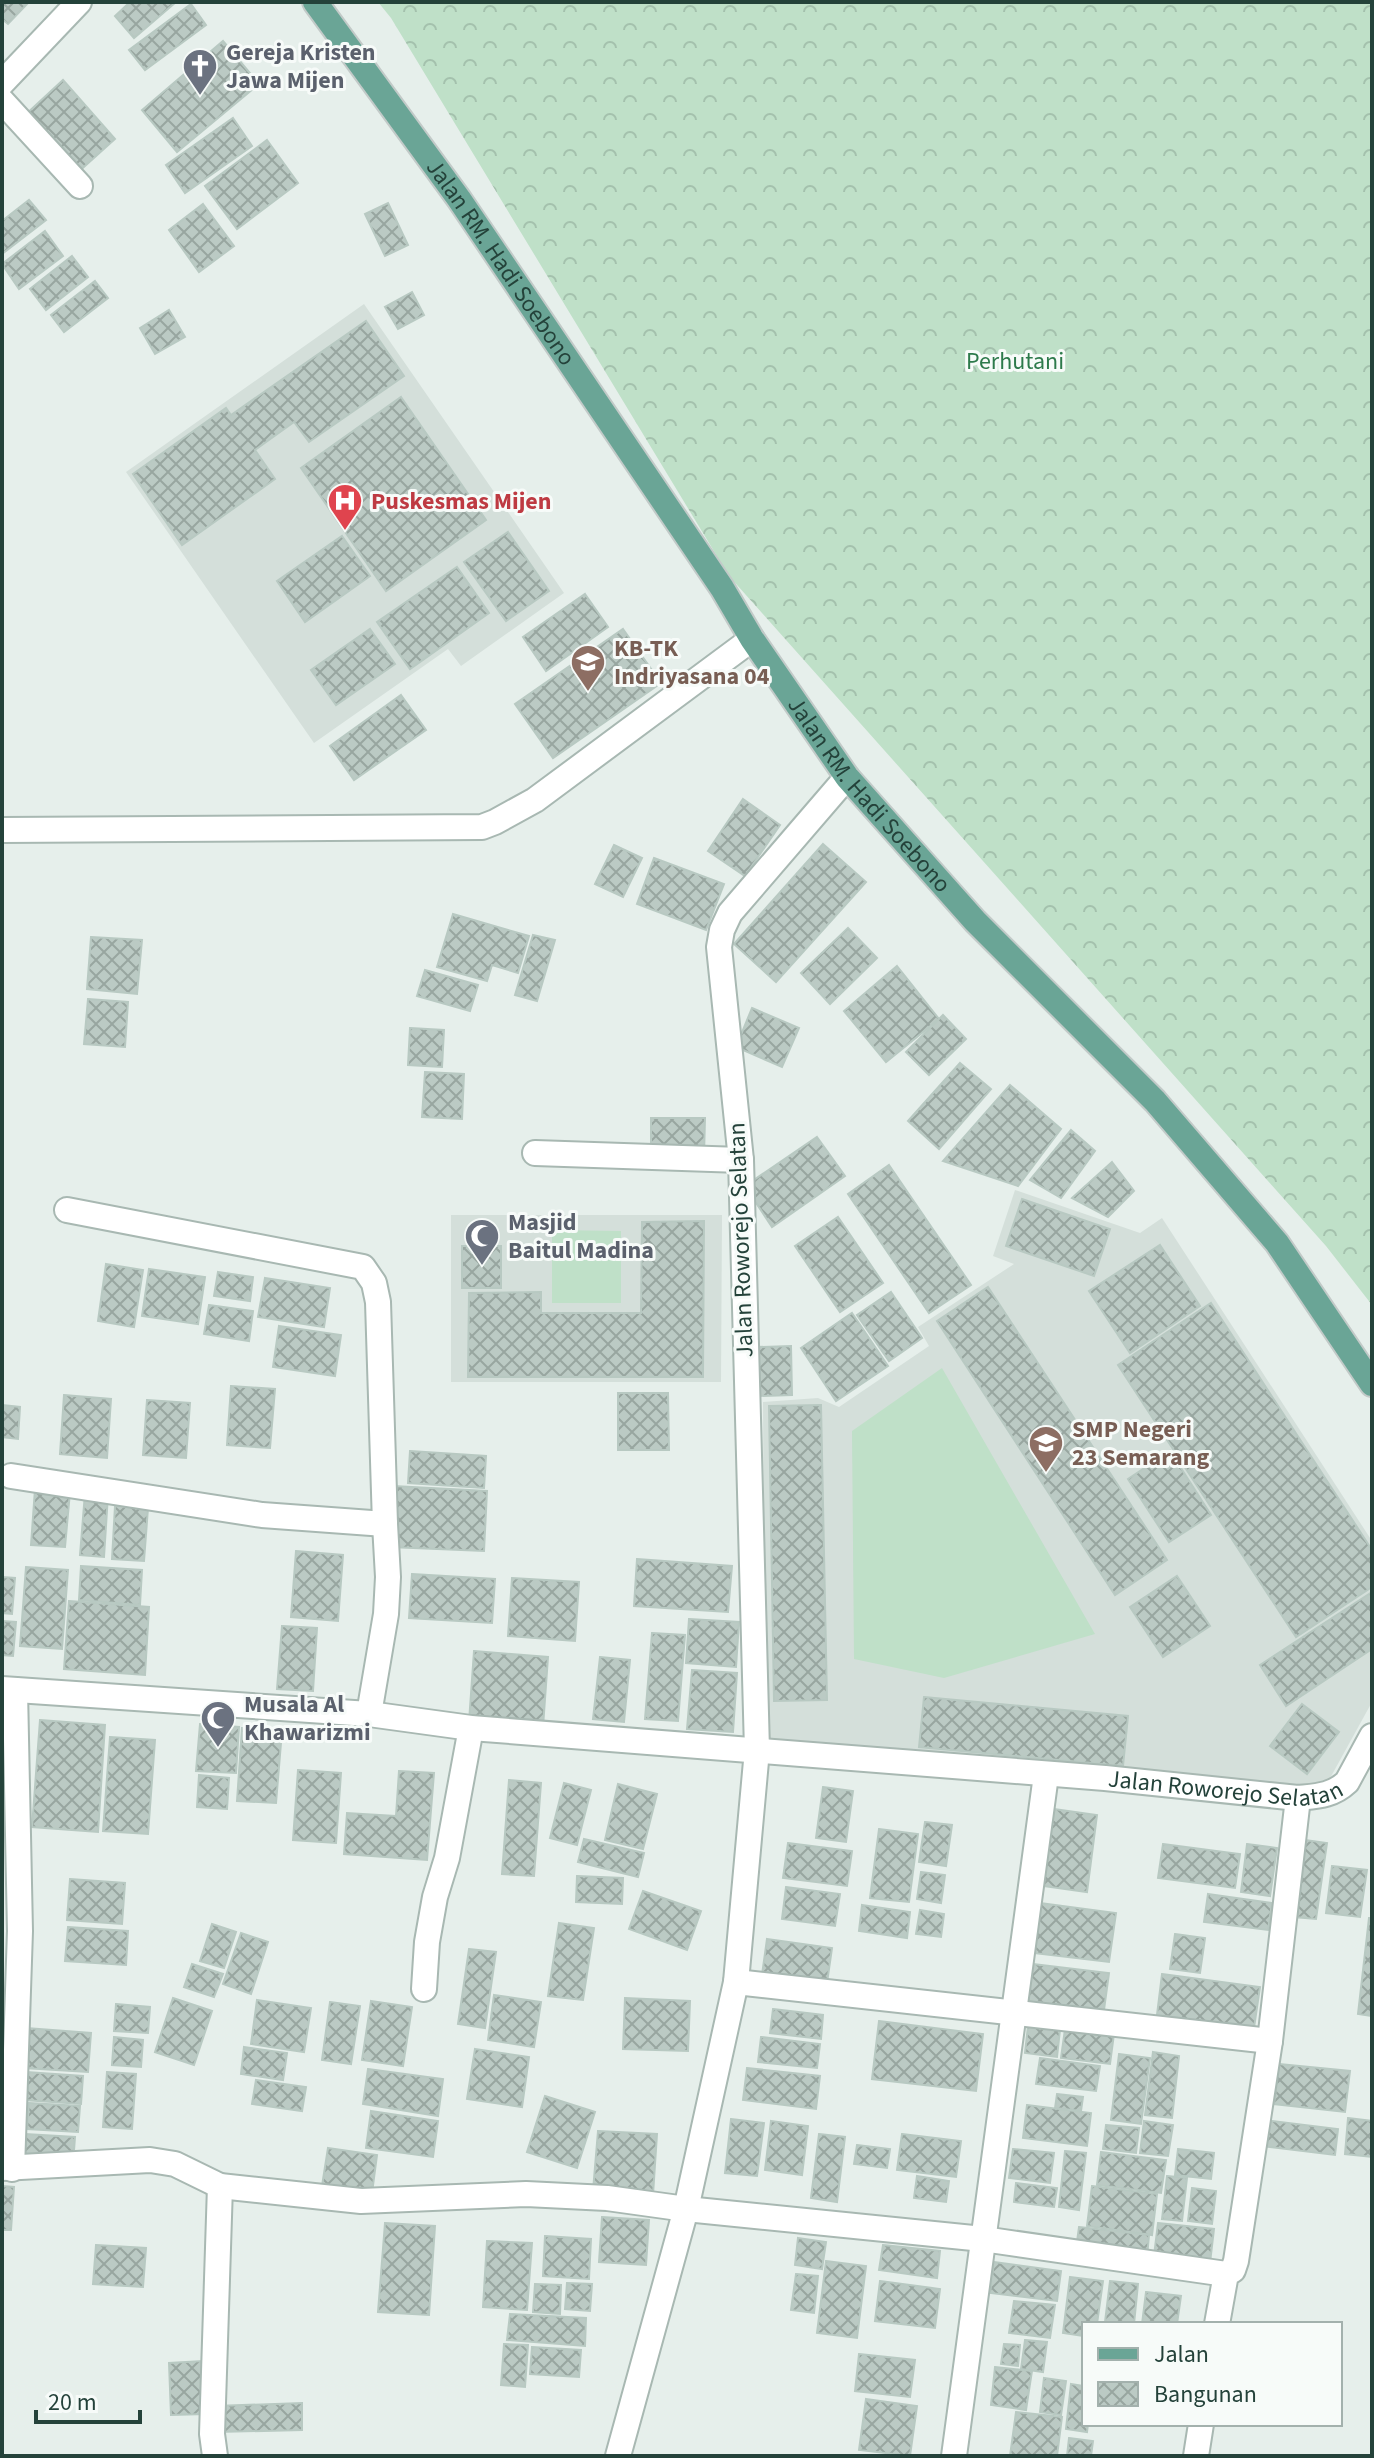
<svg xmlns="http://www.w3.org/2000/svg" width="1374" height="2458" font-family="'Source Sans 3',sans-serif">
<style>
.built{fill:#d4dfda}
.forest{fill:url(#forest-crowns)}
.pitch{fill:#bfe0c8}
.building{fill:url(#building-cross-hatch);stroke:#b8c9c2;stroke-width:2}
.lines{fill:none;stroke-linecap:round;stroke-linejoin:round}
.minor-casing{stroke:#a8b8b2;stroke-width:28}
.primary-casing{stroke:#c2cac8;stroke-width:28}
.minor{stroke:#fff;stroke-width:24}
.primary{stroke:#6aa596;stroke-width:24}
.labels{text-anchor:middle;dominant-baseline:central;stroke-width:6;stroke-linejoin:round;paint-order:stroke}
.worship-label{font-size:24px;font-weight:bold;fill:#5b616d;stroke:#f7fbf9;text-anchor:start}
.street-label{font-size:24px;fill:#24423a;stroke:#f7fbf9}
.park-label{font-size:24px;fill:#2d7a4b;stroke:#f7fbf9}
.health-label{font-size:24px;font-weight:bold;fill:#be3a42;stroke:#f7fbf9;text-anchor:start}
.education-label{font-size:24px;font-weight:bold;fill:#785e54;stroke:#f7fbf9;text-anchor:start}
</style>
<defs>
<pattern id="forest-crowns" width="20" height="18" patternUnits="userSpaceOnUse" patternTransform="scale(2)"><rect width="20" height="18" fill="#bfe0c8"/><path d="M2 6a3 3 0 1 1 6 0M12 15a3 3 0 1 1 6 0" fill="none" stroke="#a4c1ad"/></pattern>
<pattern id="building-cross-hatch" width="8" height="8" patternUnits="userSpaceOnUse" patternTransform="scale(2)"><rect width="8" height="8" fill="#bbcac4"/><path d="M0 0l8 8M0 8l8-8" fill="none" stroke="#98a6a0"/></pattern>
</defs>
<rect width="100%" height="100%" fill="#e6efeb"/>
<!-- built -->
<g class="built">
<path d="M364 304 564 593 461 666 448 649 314 743 126 472Z"/>
<path d="M1015 1190 1140 1233 1162 1218 1372 1541V1702L1323 1791 765 1753 763 1402 818 1398 839 1407 929 1346 918 1327 1014 1264 993 1256Z"/>
<path d="M451 1215H722L721 1382H451Z"/>
</g>
<!-- forest -->
<path class="forest" d="M378 2H1372V1305L1326 1246 729 576 391 18Z"/>
<!-- pitch -->
<g class="pitch">
<path d="M552 1230 621 1231V1303H552Z"/>
<path d="M942 1368 1095 1634 944 1678 854 1659 852 1431Z"/>
</g>
<!-- building -->
<g class="building">
<path d="M2 2H29L8 24 2 19Z"/>
<path d="M130 2H176L134 38 115 16Z"/>
<path d="M191 4 206 25 145 70 129 50Z"/>
<path d="M223 41 259 84 177 152 142 110Z"/>
<path d="M63 80 115 139 76 174 24 116Z"/>
<path d="M233 118 252 146 185 193 166 165Z"/>
<path d="M267 140 298 183 237 229 205 186Z"/>
<path d="M29 200 46 220 2 254V221Z"/>
<path d="M388 203 408 245 385 256 365 214Z"/>
<path d="M203 204 234 246 199 272 169 230Z"/>
<path d="M45 231 63 256 19 289 2 264Z"/>
<path d="M72 256 88 277 46 310 30 289Z"/>
<path d="M95 281 108 298 64 332 51 315Z"/>
<path d="M412 292 424 315 398 329 385 307Z"/>
<path d="M169 310 185 337 155 354 140 328Z"/>
<path d="M366 321 404 376 309 442 294 422 255 450 275 479 182 545 133 474 226 408 231 415Z"/>
<path d="M401 397 486 520 386 591 301 468Z"/>
<path d="M508 532 549 591 506 621 464 562Z"/>
<path d="M342 536 370 576 305 622 277 581Z"/>
<path d="M457 567 489 613 410 669 377 622Z"/>
<path d="M585 594 608 627 546 671 523 637Z"/>
<path d="M370 629 395 664 336 705 311 670Z"/>
<path d="M623 629 661 683 553 758 515 704Z"/>
<path d="M401 695 426 730 354 780 330 746Z"/>
<path d="M743 799 780 825 745 876 708 851Z"/>
<path d="M823 844 866 882 776 982 734 944Z"/>
<path d="M614 845 642 858 623 897 595 884Z"/>
<path d="M654 858 724 884 706 930 637 904Z"/>
<path d="M453 914 529 936 518 973 492 965 487 981 437 967Z"/>
<path d="M848 928 877 958 830 1004 801 973Z"/>
<path d="M533 935 555 940 537 1001 515 995Z"/>
<path d="M91 937 142 940 137 994 87 989Z"/>
<path d="M897 966 939 1019 886 1062 844 1011Z"/>
<path d="M425 970 478 985 470 1011 417 996Z"/>
<path d="M88 999 128 1002 125 1047 84 1044Z"/>
<path d="M752 1008 799 1028 782 1067 736 1047Z"/>
<path d="M943 1015 966 1039 929 1075 906 1052Z"/>
<path d="M410 1028 444 1030 442 1067 408 1065Z"/>
<path d="M960 1063 991 1089 939 1149 908 1121Z"/>
<path d="M425 1072 464 1074 462 1119 422 1117Z"/>
<path d="M1010 1085 1061 1129 1018 1186 943 1161Z"/>
<path d="M651 1118H705L704 1156H651Z"/>
<path d="M1071 1130 1095 1151 1061 1198 1030 1180Z"/>
<path d="M817 1137 845 1176 772 1227 745 1186Z"/>
<path d="M1112 1162 1134 1191 1108 1217 1072 1198Z"/>
<path d="M889 1165 971 1285 929 1313 848 1194Z"/>
<path d="M1022 1199 1110 1229 1094 1276 1006 1246Z"/>
<path d="M838 1217 883 1283 840 1312 795 1246Z"/>
<path d="M704 1221 703 1377H468L469 1293 541 1292V1313H641L642 1222Z"/>
<path d="M1160 1245 1200 1306 1130 1353 1089 1291Z"/>
<rect x="462" y="1246" width="39" height="42"/>
<path d="M106 1264 143 1270 134 1327 98 1321Z"/>
<path d="M149 1269 205 1277 198 1324 142 1316Z"/>
<path d="M218 1272 253 1277 250 1301 214 1296Z"/>
<path d="M265 1278 330 1288 324 1327 258 1317Z"/>
<path d="M988 1287 1167 1560 1115 1595 937 1321Z"/>
<path d="M891 1292 922 1338 889 1361 857 1315Z"/>
<path d="M1211 1303 1372 1550V1587L1296 1637 1118 1365Z"/>
<path d="M209 1305 253 1311 249 1341 204 1334Z"/>
<path d="M852 1313 888 1366 836 1401 801 1348Z"/>
<path d="M279 1326 341 1335 335 1376 273 1367Z"/>
<path d="M791 1346 792 1395 759 1396 758 1347Z"/>
<path d="M231 1386 275 1389 270 1448 227 1445Z"/>
<path d="M618 1393H668L669 1450H618Z"/>
<path d="M64 1395 111 1399 107 1458 60 1454Z"/>
<path d="M147 1400 190 1403 186 1458 143 1455Z"/>
<path d="M2 1405 20 1407 18 1439 2 1437Z"/>
<path d="M821 1405 827 1700 774 1701 769 1406Z"/>
<path d="M410 1451 486 1456 484 1488 408 1483Z"/>
<path d="M1170 1451 1211 1515 1169 1542 1128 1479Z"/>
<path d="M393 1486 487 1491 484 1551 390 1547Z"/>
<path d="M35 1489 70 1492 65 1547 31 1545Z"/>
<path d="M85 1493 108 1495 104 1557 80 1555Z"/>
<path d="M115 1506 148 1508 144 1561 112 1559Z"/>
<path d="M296 1551 343 1555 338 1621 291 1617Z"/>
<path d="M637 1559 732 1566 728 1612 634 1606Z"/>
<path d="M81 1566 142 1570 140 1605 79 1600Z"/>
<path d="M26 1567 68 1570 62 1649 20 1646Z"/>
<path d="M412 1574 495 1579 492 1623 409 1618Z"/>
<path d="M1177 1576 1210 1626 1163 1657 1130 1607Z"/>
<path d="M2 1577 15 1578 12 1614 2 1613Z"/>
<path d="M512 1578 579 1582 575 1641 508 1636Z"/>
<path d="M1372 1592V1649L1286 1706 1260 1665Z"/>
<path d="M69 1601 149 1607 145 1675 64 1669Z"/>
<path d="M689 1619 739 1622 736 1667 686 1663Z"/>
<path d="M2 1621 16 1622 13 1656 2 1655Z"/>
<path d="M282 1626 317 1628 313 1691 277 1689Z"/>
<path d="M652 1633 685 1635 678 1721 645 1719Z"/>
<path d="M474 1651 548 1657 543 1727 469 1722Z"/>
<path d="M600 1657 630 1660 624 1722 593 1719Z"/>
<path d="M692 1670 737 1673 733 1732 687 1729Z"/>
<path d="M924 1697 1128 1716 1123 1766 919 1747Z"/>
<path d="M1302 1704 1339 1732 1307 1774 1270 1746Z"/>
<path d="M40 1720 105 1725 98 1832 32 1827Z"/>
<path d="M200 1724 239 1727 236 1773 196 1771Z"/>
<path d="M242 1728 282 1731 276 1803 237 1801Z"/>
<path d="M110 1737 155 1740 148 1834 103 1831Z"/>
<path d="M298 1770 341 1773 336 1843 293 1840Z"/>
<path d="M399 1771 434 1773 427 1860 344 1854 347 1813 396 1816Z"/>
<path d="M199 1775 229 1778 227 1809 197 1807Z"/>
<path d="M509 1780 541 1783 534 1876 502 1874Z"/>
<path d="M564 1783 591 1790 577 1845 550 1838Z"/>
<path d="M618 1784 657 1794 643 1849 605 1840Z"/>
<path d="M823 1787 853 1791 846 1842 816 1838Z"/>
<path d="M1054 1809 1097 1815 1087 1892 1043 1886Z"/>
<path d="M925 1822 952 1825 946 1866 919 1862Z"/>
<path d="M879 1829 918 1834 909 1902 870 1898Z"/>
<path d="M584 1839 644 1853 638 1877 578 1862Z"/>
<path d="M1305 1840 1327 1843 1316 1919 1294 1917Z"/>
<path d="M788 1843 852 1851 847 1886 783 1878Z"/>
<path d="M1163 1844 1240 1854 1235 1888 1158 1878Z"/>
<path d="M1247 1844 1277 1848 1270 1896 1241 1892Z"/>
<path d="M1332 1866 1367 1870 1360 1917 1326 1913Z"/>
<path d="M921 1872 945 1875 941 1903 917 1899Z"/>
<path d="M577 1876 623 1878 622 1904 576 1902Z"/>
<path d="M70 1879 125 1883 122 1924 67 1920Z"/>
<path d="M786 1887 840 1894 835 1926 782 1919Z"/>
<path d="M643 1891 701 1911 687 1950 629 1929Z"/>
<path d="M1208 1894 1272 1903 1268 1930 1204 1922Z"/>
<path d="M1040 1903 1116 1913 1109 1962 1033 1953Z"/>
<path d="M862 1905 910 1912 907 1938 859 1931Z"/>
<path d="M920 1910 944 1914 941 1937 916 1934Z"/>
<path d="M1369 1918H1372V2016L1358 2014Z"/>
<path d="M559 1923 594 1928 583 2000 548 1996Z"/>
<path d="M212 1924 236 1932 224 1968 200 1961Z"/>
<path d="M68 1927 128 1931 126 1965 65 1961Z"/>
<path d="M241 1933 268 1942 251 1994 223 1984Z"/>
<path d="M1175 1934 1205 1938 1200 1973 1170 1969Z"/>
<path d="M767 1939 832 1948 827 1983 762 1975Z"/>
<path d="M469 1949 496 1952 485 2028 458 2024Z"/>
<path d="M192 1964 223 1974 214 1997 184 1987Z"/>
<path d="M1033 1964 1109 1973 1104 2010 1028 2001Z"/>
<path d="M1162 1974 1260 1987 1254 2028 1157 2015Z"/>
<path d="M494 1995 541 2002 534 2047 488 2040Z"/>
<path d="M173 1998 212 2011 194 2065 155 2052Z"/>
<path d="M625 1998 690 2001 688 2051 623 2049Z"/>
<path d="M257 2000 311 2008 304 2052 251 2044Z"/>
<path d="M371 2001 412 2007 403 2066 362 2060Z"/>
<path d="M330 2002 360 2006 351 2064 322 2060Z"/>
<path d="M116 2004 150 2007 148 2033 114 2031Z"/>
<path d="M773 2009 823 2015 821 2039 770 2033Z"/>
<path d="M879 2021 983 2034 976 2091 872 2079Z"/>
<path d="M1028 2026 1060 2030 1057 2057 1025 2053Z"/>
<path d="M26 2028 91 2033 88 2072 24 2068Z"/>
<path d="M1065 2029 1114 2034 1110 2064 1061 2058Z"/>
<path d="M114 2037 143 2040 141 2067 112 2065Z"/>
<path d="M761 2037 820 2044 817 2068 758 2062Z"/>
<path d="M244 2047 287 2053 283 2080 241 2074Z"/>
<path d="M475 2049 529 2057 522 2107 467 2099Z"/>
<path d="M1153 2052 1179 2056 1172 2118 1145 2115Z"/>
<path d="M1119 2054 1150 2058 1141 2124 1111 2120Z"/>
<path d="M1040 2058 1100 2066 1096 2091 1036 2084Z"/>
<path d="M1279 2064 1350 2071 1345 2112 1274 2104Z"/>
<path d="M747 2068 820 2076 816 2109 743 2100Z"/>
<path d="M368 2069 443 2079 438 2116 363 2104Z"/>
<path d="M26 2072 83 2076 81 2104 24 2100Z"/>
<path d="M107 2072 136 2074 132 2129 103 2127Z"/>
<path d="M256 2080 306 2087 302 2111 252 2104Z"/>
<path d="M1057 2094 1083 2097 1081 2111 1055 2108Z"/>
<path d="M545 2096 595 2112 577 2168 527 2152Z"/>
<path d="M29 2103 80 2106 78 2132 27 2129Z"/>
<path d="M1027 2105 1091 2113 1087 2146 1023 2138Z"/>
<path d="M371 2111 438 2121 433 2157 366 2148Z"/>
<path d="M1348 2118 1372 2121V2157L1345 2154Z"/>
<path d="M731 2119 764 2123 757 2176 725 2173Z"/>
<path d="M1264 2120 1338 2129 1335 2155 1261 2146Z"/>
<path d="M771 2121 808 2126 802 2175 765 2170Z"/>
<path d="M1144 2121 1173 2125 1168 2156 1140 2153Z"/>
<path d="M1106 2125 1139 2128 1136 2153 1103 2149Z"/>
<path d="M598 2131 657 2134 653 2195 593 2191Z"/>
<path d="M25 2134 75 2137 73 2164 23 2160Z"/>
<path d="M819 2134 845 2137 837 2202 811 2198Z"/>
<path d="M902 2134 961 2141 956 2177 897 2170Z"/>
<path d="M857 2145 890 2149 887 2168 854 2164Z"/>
<path d="M328 2148 377 2155 372 2193 322 2186Z"/>
<path d="M1013 2149 1054 2153 1050 2183 1009 2178Z"/>
<path d="M1178 2149 1214 2153 1211 2179 1175 2175Z"/>
<path d="M1065 2151 1086 2153 1079 2210 1059 2207Z"/>
<path d="M1101 2152 1166 2160 1161 2193 1097 2185Z"/>
<path d="M917 2176 949 2181 946 2202 914 2198Z"/>
<path d="M1167 2176 1187 2178 1182 2221 1162 2219Z"/>
<path d="M1016 2183 1057 2188 1054 2207 1014 2202Z"/>
<path d="M2 2186 14 2187 11 2230H2Z"/>
<path d="M1092 2186 1157 2194 1152 2235 1087 2226Z"/>
<path d="M1192 2188 1216 2191 1212 2224 1188 2221Z"/>
<path d="M602 2217 649 2220 646 2265 599 2262Z"/>
<path d="M385 2223 435 2226 429 2315 378 2312Z"/>
<path d="M1158 2223 1214 2229 1210 2263 1154 2256Z"/>
<path d="M1079 2227 1149 2235 1147 2258 1076 2249Z"/>
<path d="M545 2236 591 2239 589 2279 543 2276Z"/>
<path d="M798 2238 826 2242 822 2269 795 2265Z"/>
<path d="M487 2241 532 2243 527 2310 483 2307Z"/>
<path d="M96 2245 146 2248 143 2287 93 2284Z"/>
<path d="M883 2245 940 2251 937 2278 879 2270Z"/>
<path d="M826 2261 866 2266 857 2338 817 2333Z"/>
<path d="M994 2262 1061 2271 1057 2301 990 2293Z"/>
<path d="M796 2274 818 2276 814 2313 791 2310Z"/>
<path d="M1070 2277 1103 2281 1097 2324H1084V2336L1063 2333Z"/>
<path d="M880 2281 940 2289 935 2328 875 2321Z"/>
<path d="M1110 2281 1138 2284 1134 2324 1105 2322Z"/>
<path d="M567 2283 592 2284 590 2311 565 2309Z"/>
<path d="M535 2284 561 2285 560 2314 533 2312Z"/>
<path d="M1146 2292 1181 2296 1177 2324H1142Z"/>
<path d="M1014 2301 1055 2305 1050 2338 1009 2333Z"/>
<path d="M510 2314 586 2318 585 2346 507 2340Z"/>
<path d="M1025 2340 1047 2342 1043 2372 1021 2369Z"/>
<path d="M504 2344 528 2345 525 2387 501 2385Z"/>
<path d="M1004 2344 1020 2345 1018 2366 1001 2364Z"/>
<path d="M532 2347 581 2350 579 2377 530 2374Z"/>
<path d="M859 2354 915 2360 910 2397 855 2391Z"/>
<path d="M203 2361 205 2414 171 2415 169 2363Z"/>
<path d="M995 2367 1032 2371 1026 2410 991 2405Z"/>
<path d="M1044 2378 1066 2381 1061 2415 1040 2412Z"/>
<path d="M1071 2384 1084 2386V2424H1088L1087 2432 1066 2429Z"/>
<path d="M866 2399 917 2406 910 2456 859 2450Z"/>
<path d="M302 2403V2430L217 2432 216 2406Z"/>
<path d="M1016 2412 1062 2417 1057 2456H1010Z"/>
<path d="M1069 2438 1093 2441 1091 2456H1067Z"/>
</g>
<g class="lines">
<defs>
<g id="minor">
<path d="M2 83 79 2"/>
<path d="M2 101 80 186"/>
<path d="M2 830 482 827 495 822 535 800 752 639"/>
<path d="M535 1153 741 1160"/>
<path d="M11 1476 262 1515 385 1524 378 1302 374 1283 363 1267 67 1210"/>
<path id="s1" d="M2 1689 369 1714 471 1728 1105 1778 1298 1798C1317 1796 1332 1796 1347 1782L1372 1736"/>
<path d="M369 1714 386 1614 388 1577 385 1524"/>
<path d="M736 1982 1270 2041"/>
<path d="M424 1989 427 1942 435 1897 447 1858 471 1728"/>
<path d="M2 2168 150 2160 175 2164 220 2186 361 2201 526 2194 607 2198 686 2209 983 2239 1226 2274"/>
<path d="M12 2169 20 1931 15 1690"/>
<path d="M1217 2324 1226 2274 1233 2270 1236 2261 1270 2041 1298 1798"/>
<path d="M215 2456 212 2434 220 2186"/>
<path d="M618 2456 686 2209 736 1982 757 1750 741 1160 719 947 722 930 730 913 847 777"/>
<path d="M954 2456 1046 1775"/>
<path d="M1196 2456 1201 2424"/>
</g>
<g id="primary">
<path id="s2" d="M315 2 459 199 722 588 752 639 847 777 975 921 1155 1101 1277 1243 1372 1384"/>
</g>
</defs>
<!-- minor casing -->
<use href="#minor" class="minor-casing"/>
<!-- primary casing -->
<use href="#primary" class="primary-casing"/>
<!-- minor -->
<use href="#minor" class="minor"/>
<!-- primary -->
<use href="#primary" class="primary"/>
</g>
<!-- icons -->
<defs>
<symbol id="church-pin" viewBox="-11 -11 22 30"><path d="M0 17L-7.5 6A9.5 9.5 0 1 1 7.5 6Z" fill="#6b7280" stroke="#f7fbf9"/><path d="M-1.2-6h2.4v3.5h3.3v2.4h-3.3V6h-2.4V-.1h-3.3v-2.4h3.3Z" fill="#fff"/></symbol>
<symbol id="hospital-pin" viewBox="-11 -11 22 30"><path d="M0 17L-7.5 6A9.5 9.5 0 1 1 7.5 6Z" fill="#e0444e" stroke="#f7fbf9"/><path d="M-5-5h3v3.5h4V-5h3V5h-3V1.5h-4V5h-3Z" fill="#fff"/></symbol>
<symbol id="school-pin" viewBox="-11 -11 22 30"><path d="M0 17L-7.5 6A9.5 9.5 0 1 1 7.5 6Z" fill="#8d6e63" stroke="#f7fbf9"/><path d="M0-5L7-2L0 1L-7-2ZM-4 1L0 2.5L4 1V4Q0 6-4 4Z" fill="#fff"/></symbol>
<symbol id="mosque-pin" viewBox="-11 -11 22 30"><path d="M0 17L-7.5 6A9.5 9.5 0 1 1 7.5 6Z" fill="#6b7280" stroke="#f7fbf9"/><path d="M3.5-4.9A6 6 0 1 0 3.5 4.9A5 5 0 1 1 3.5-4.9Z" fill="#fff"/></symbol>
</defs>
<g fill-rule="evenodd">
<use href="#church-pin" x="180" y="46" width="40" height="54"/>
<use href="#hospital-pin" x="325" y="481" width="40" height="54"/>
<use href="#school-pin" x="568" y="642" width="40" height="54"/>
<use href="#mosque-pin" x="462" y="1216" width="40" height="54"/>
<use href="#school-pin" x="1026" y="1423" width="40" height="54"/>
<use href="#mosque-pin" x="198" y="1698" width="40" height="54"/>
</g>
<g class="labels">
<!-- worship labels -->
<g class="worship-label">
<text x="226" y="52">Gereja Kristen<tspan x="226" dy="28">Jawa Mijen</tspan></text>
<text x="508" y="1222">Masjid<tspan x="508" dy="28">Baitul Madina</tspan></text>
<text x="244" y="1704">Musala Al<tspan x="244" dy="28">Khawarizmi</tspan></text>
</g>
<!-- street labels -->
<g class="street-label">
<text stroke="none"><textPath href="#s2" startOffset="320">Jalan RM. Hadi Soebono</textPath></text>
<text stroke="none"><textPath href="#s2" startOffset="968">Jalan RM. Hadi Soebono</textPath></text>
<text transform="translate(741 1240) rotate(-92)">Jalan Roworejo Selatan</text>
<text stroke="none"><textPath href="#s1" startOffset="1228">Jalan Roworejo Selatan</textPath></text>
</g>
<!-- park labels -->
<g class="park-label">
<text x="1015" y="361">Perhutani</text>
</g>
<!-- health labels -->
<g class="health-label">
<text x="371" y="501">Puskesmas Mijen</text>
</g>
<!-- education labels -->
<g class="education-label">
<text x="614" y="648">KB-TK<tspan x="614" dy="28">Indriyasana 04</tspan></text>
<text x="1072" y="1429">SMP Negeri<tspan x="1072" dy="28">23 Semarang</tspan></text>
</g>
</g>
<!-- border -->
<rect width="1374" height="2458" fill="none" stroke="#24423a" stroke-width="8"/>
<!-- legend -->
<rect x="1082" y="2322" width="260" height="104" fill="#f7fbf9" stroke="#a3b1ad" stroke-width="2"/>
<rect x="1098" y="2348" width="40" height="12" fill="#6aa596" stroke="#a3b1ad" stroke-width="2"/>
<text x="1154" y="2362" font-size="24" fill="#24423a">Jalan</text>
<rect x="1098" y="2382" width="40" height="24" fill="url(#building-cross-hatch)" stroke="#a3b1ad" stroke-width="2"/>
<text x="1154" y="2402" font-size="24" fill="#24423a">Bangunan</text>
<!-- scale -->
<path d="M36 2410v12h104v-12" fill="none" stroke="#24423a" stroke-width="4"/>
<text x="48" y="2410" font-size="24" fill="#24423a" stroke="#f7fbf9" stroke-width="6" paint-order="stroke">20 m</text>
</svg>
